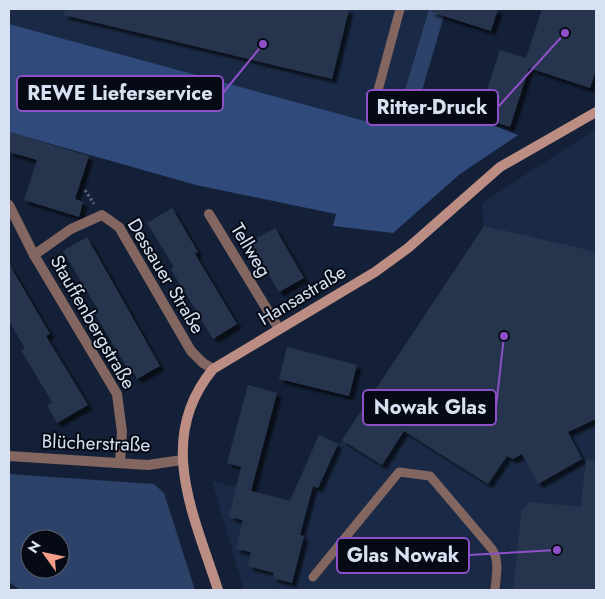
<svg xmlns="http://www.w3.org/2000/svg" width="605" height="599" font-family="Jost,sans-serif">
<style>
.built{fill:#1a2a46}
.green{fill:#2d4268;fill-rule:evenodd}
.forest{fill:#304b7b}
.building{fill:#28364e;filter:url(#shadow)}
.lines{fill:none;stroke-linecap:round;stroke-linejoin:round}
.path{stroke:#596478;stroke-width:3;stroke-dasharray:2.5 2.5;stroke-linecap:butt}
.lane{stroke:#83665f;stroke-width:9}
.street{stroke:#83665f;stroke-width:10}
.secondary{stroke:#bc8e83;stroke-width:10}
.labels{text-anchor:middle;dominant-baseline:central;stroke-width:4;stroke-linejoin:round;paint-order:stroke}
.street-label{font-size:19px;fill:#d8e1f1;stroke:#050a14}
.leader{fill:none;stroke:#8e50c9;stroke-width:2}
.callout-dot{fill:#8e50c9;stroke:#050a14;stroke-width:2}
.callout{fill:#050a14;stroke:#8e50c9;stroke-width:2}
.callout-label{font-size:20px;text-anchor:middle;font-weight:bold;fill:#d8e1f1}
</style>
<defs>
<filter id="shadow"><feDropShadow dx="4.5" dy="4.5" stdDeviation="1" flood-color="#0009"/></filter>
</defs>
<rect width="100%" height="100%" fill="#142037"/>
<!-- built -->
<g class="built">
<path d="M9 9H429L397 117 376 124 9 24Z"/>
<path d="M596 129V590H244L212 481 292 501 319 435 338 444 343 440 484 227 482 203Z"/>
</g>
<!-- green -->
<g class="green">
<path d="M429 9H446L416 111 397 117Z"/>
<path d="M9 474 154 484 164 493 195 590H20L9 582ZM30 539H60V569H30Z"/>
</g>
<!-- forest -->
<path class="forest" d="M9 24 376 124 440 104 518 135 460 174 393 233 333 226 336 214 196 185 9 132Z"/>
<!-- building -->
<g class="building">
<path d="M65 9H349L332 79 64 15Z"/>
<path d="M432 9H498L491 31 431 12Z"/>
<path d="M542 9H596V70L590 88 529 68 510 127 478 117 500 50 526 58Z"/>
<path d="M9 132 89 156 75 199 83 202 79 217 24 200 37 160 9 152Z"/>
<path d="M172 208 198 252 195 254 237 324 213 339 171 269 174 267 147 223Z"/>
<path d="M484 226 596 252V419L568 432 582 459 538 484 522 454 513 459 507 456 488 484 404 431 382 465 342 440Z"/>
<path d="M275 228 304 278 279 292 250 242Z"/>
<path d="M87 237 160 366 137 379 133 372 131 374 94 312 98 310 63 251Z"/>
<path d="M9 264 50 334 46 336 88 405 57 423 47 405 52 402 21 350 25 348 9 321Z"/>
<path d="M287 347 357 365 349 396 279 379Z"/>
<path d="M248 385 277 393 251 491 290 501 319 435 338 444 318 488 313 486 300 535 304 536 292 583 273 578 274 573 248 566 251 552 236 549 243 520 229 517 241 467 227 463Z"/>
<path d="M586 459 596 460V590H513L522 509 531 502 581 507Z"/>
</g>
<g class="lines">
<!-- path -->
<path class="path" d="M85 190 94 204"/>
<!-- lane -->
<g class="lane">
<path d="M377 94 400 9"/>
<path d="M313 577 399 472 430 476 492 549C500 561 496 576 495 590"/>
</g>
<!-- street -->
<g class="street">
<path d="M9 205 34 255 117 394 122 432 120 463"/>
<path d="M209 214 279 329"/>
<path d="M34 255 71 229 102 215 119 227 191 351 203 363 213 369"/>
<path d="M9 456 148 465 182 460"/>
</g>
<!-- secondary -->
<path class="secondary" d="M218 590C194 515 155 439 213 369L375 272 408 248 500 167 596 112"/>
</g>
<g class="labels">
<!-- street labels -->
<g class="street-label">
<text transform="translate(251 250) rotate(59)">Tellweg</text>
<text transform="translate(166 276) rotate(59)">Dessauer Straße</text>
<text transform="translate(302 295) rotate(-31)">Hansastraße</text>
<text transform="translate(93 322) rotate(60)">Stauffenbergstraße</text>
<text transform="translate(96 443) rotate(2)">Blücherstraße</text>
</g>
</g>
<!-- callouts -->
<path class="leader" d="M263 44L223 93M565 33L498 107M504 336L496 407M557 550L469 555"/>
<g class="callout-dot">
<circle cx="263" cy="44" r="5"/>
<circle cx="565" cy="33" r="5"/>
<circle cx="504" cy="336" r="5"/>
<circle cx="557" cy="550" r="5"/>
</g>
<g class="callout">
<rect x="17" y="76" width="206" height="35" rx="5"/>
<rect x="367" y="90" width="131" height="35" rx="5"/>
<rect x="363" y="390" width="133" height="35" rx="5"/>
<rect x="337" y="538" width="132" height="35" rx="5"/>
</g>
<g class="callout-label">
<text x="120" y="100">REWE Lieferservice</text>
<text x="432" y="114">Ritter-Druck</text>
<text x="430" y="414">Nowak Glas</text>
<text x="403" y="562">Glas Nowak</text>
</g>
<!-- border -->
<rect width="605" height="599" fill="none" stroke="#d8e1f1" stroke-width="20"/>
<!-- north arrow -->
<g transform="translate(45 554) rotate(303)"><circle r="24" fill="#050a14" stroke="#59606c"/>
<path d="M0-4L9 19L0 12L-9 19Z" fill="#f49e8a"/>
<text y="-8" font-size="14" font-weight="bold" text-anchor="middle" fill="#d8e1f1">N</text>
</g>
</svg>
